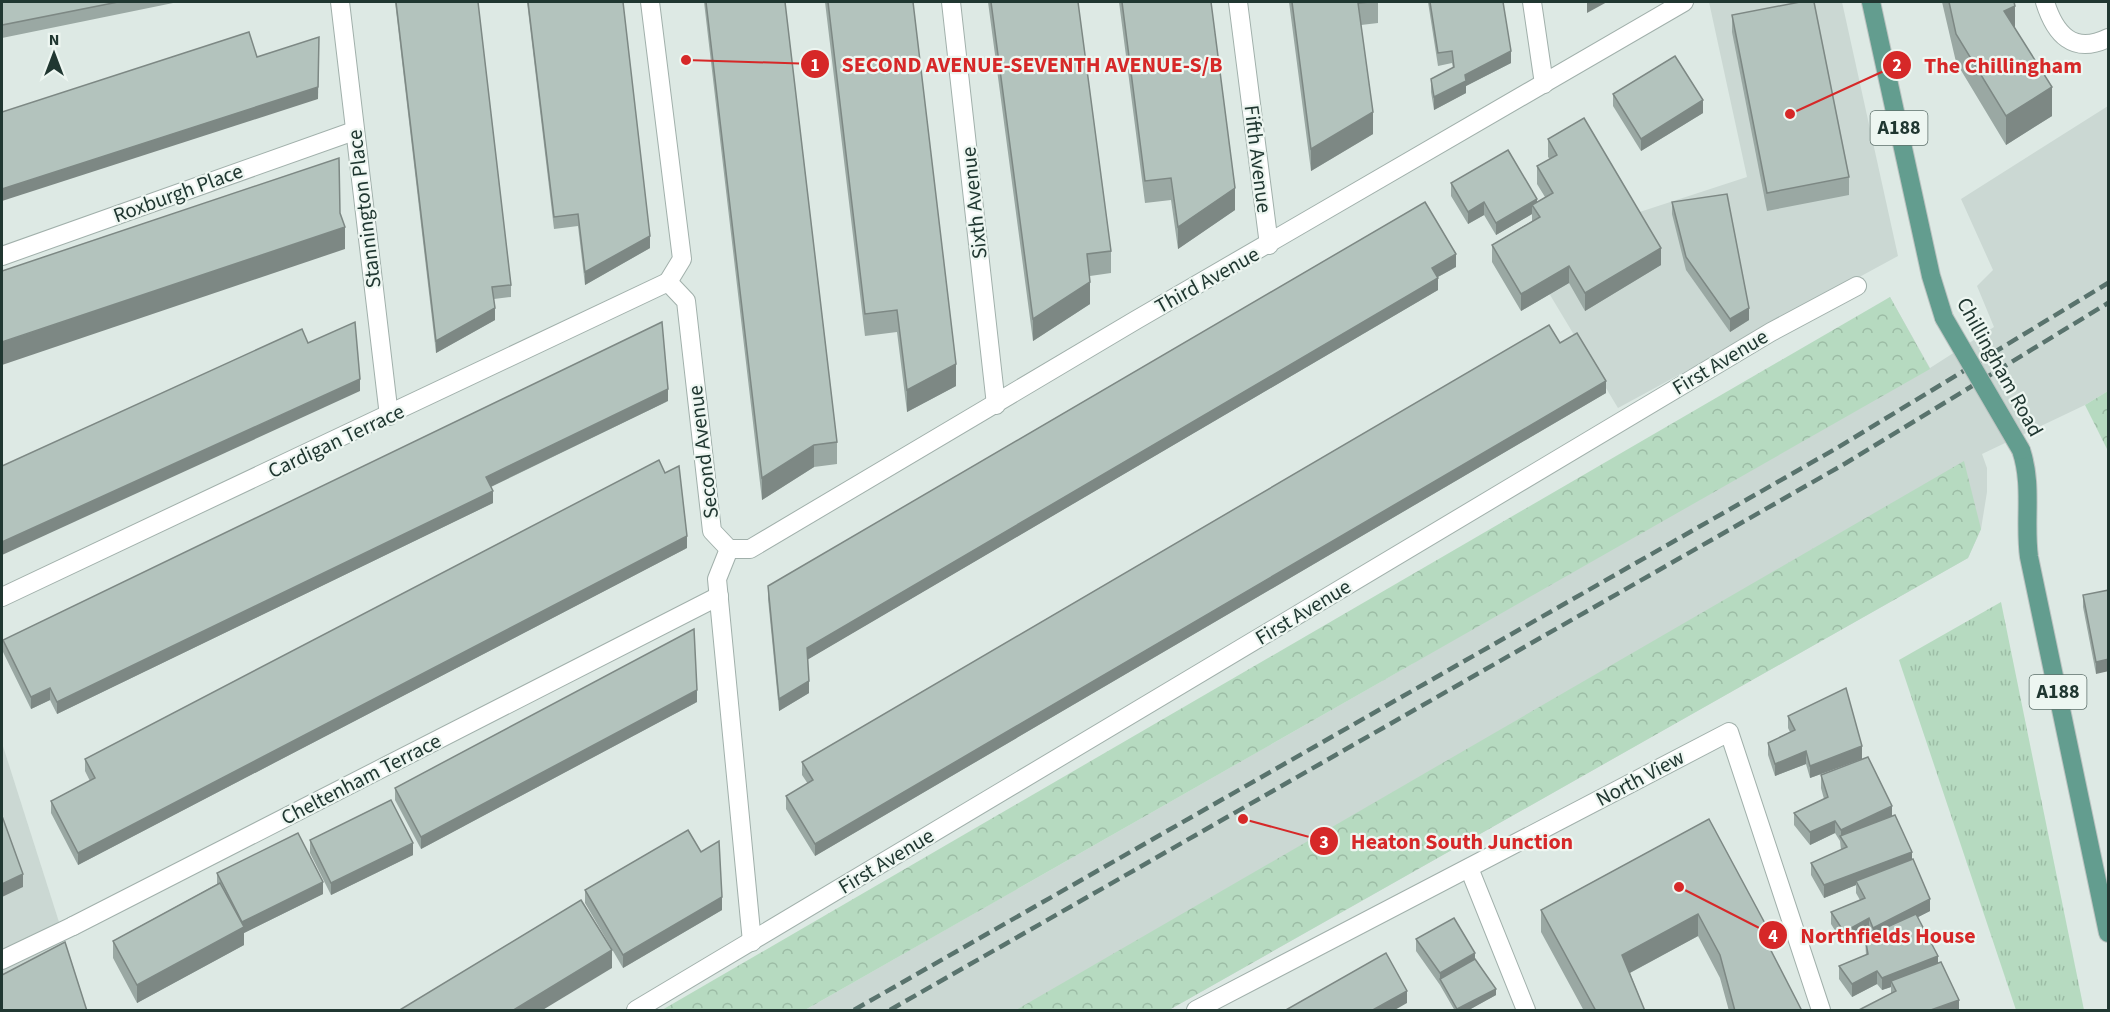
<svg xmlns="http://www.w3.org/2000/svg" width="2110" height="1012" font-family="'Source Sans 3',sans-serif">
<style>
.built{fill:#cbd8d3}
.grass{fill:url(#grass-tufts)}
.forest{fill:url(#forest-crowns)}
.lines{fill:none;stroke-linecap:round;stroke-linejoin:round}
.pedestrian-casing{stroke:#a1b0ab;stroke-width:20}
.minor-casing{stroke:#a1b0ab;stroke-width:20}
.primary-casing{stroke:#bcc3c1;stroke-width:20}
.pedestrian{stroke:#fff;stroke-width:18}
.minor{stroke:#fff;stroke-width:18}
.primary{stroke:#639d8f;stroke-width:18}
.rail{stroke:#59736d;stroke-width:4.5;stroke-dasharray:12 6;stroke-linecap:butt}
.primary-bridge-casing{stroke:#bcc3c1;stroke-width:20;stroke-linecap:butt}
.primary-bridge{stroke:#639d8f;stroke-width:18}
.wall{fill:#9aa8a3}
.shaded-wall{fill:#7d8884}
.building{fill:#b3c3bd;stroke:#7d8884;stroke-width:1.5}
.labels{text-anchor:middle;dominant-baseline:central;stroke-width:4.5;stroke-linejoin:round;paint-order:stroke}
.shield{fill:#edf6f1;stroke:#5e706b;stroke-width:1.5}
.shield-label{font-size:20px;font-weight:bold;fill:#203731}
.street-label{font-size:21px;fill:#203731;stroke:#edf6f1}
.leader{fill:none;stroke:#d62828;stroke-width:2}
.callout-dot{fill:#d62828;stroke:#edf6f1;stroke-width:2}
.mark-label{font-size:18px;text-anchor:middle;font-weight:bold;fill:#fff}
.callout-label{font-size:22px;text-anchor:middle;font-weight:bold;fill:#d62828;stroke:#edf6f1;stroke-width:4.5;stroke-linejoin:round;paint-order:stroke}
</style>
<defs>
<pattern id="grass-tufts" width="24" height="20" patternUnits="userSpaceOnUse" patternTransform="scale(1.5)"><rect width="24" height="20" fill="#b6dac0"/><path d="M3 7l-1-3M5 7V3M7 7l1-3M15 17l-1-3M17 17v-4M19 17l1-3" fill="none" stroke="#9cbca5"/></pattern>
<pattern id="forest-crowns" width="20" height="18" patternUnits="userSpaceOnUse" patternTransform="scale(1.5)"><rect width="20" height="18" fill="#b6dac0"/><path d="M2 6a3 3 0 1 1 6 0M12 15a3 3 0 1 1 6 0" fill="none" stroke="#9cbca5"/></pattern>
</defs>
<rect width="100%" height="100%" fill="#dde9e4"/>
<!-- built -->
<g class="built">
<path d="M1709 2H1842L1898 256 1618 408 1523 250 1747 177Z"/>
<path d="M2108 106V391L2085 405 1982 454 1987 468V492L1981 529 1968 558 1169 1010H805L1412 664 1890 297 1930 368 1994 327 1977 286 1993 270 1961 199Z"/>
<path d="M2 743 87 1010H2Z"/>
</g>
<!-- grass -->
<path class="grass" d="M2001 602 2084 1010H2016L1899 660Z"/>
<!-- forest -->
<g class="forest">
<path d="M1890 297 1930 369 805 1010H662Z"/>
<path d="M2108 391V451L2085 405Z"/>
<path d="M1964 461 1981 529 1968 558 1169 1010H1016Z"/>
</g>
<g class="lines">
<defs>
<g id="pedestrian">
<path d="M951 2 996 405"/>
<path d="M1238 2 1269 245"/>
<path d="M1532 2 1544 84"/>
<path d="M2 960 73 926"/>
</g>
<g id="minor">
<path d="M340 2 389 416"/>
<path d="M650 2 682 259 668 282"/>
<path d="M2045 2C2055 34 2073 55 2108 38"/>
<path d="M2 256 354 131"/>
<path d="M668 282 686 301 712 531 729 549"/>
<path d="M729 549H750L1136 320 1684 2"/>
<path d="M729 549 717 579 752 942"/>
<path d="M2 597 668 282"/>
<path d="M1469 868 1526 1010"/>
<path d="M73 926 719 596"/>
<path d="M636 1010 1771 332 1857 286"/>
<path d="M1196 1010 1729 732 1821 1010"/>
</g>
<g id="primary">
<path d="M1871 2 1931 276 1944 318"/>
<path d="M2021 450C2033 485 2024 521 2029 557L2108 933"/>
</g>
</defs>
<!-- pedestrian casing -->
<use href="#pedestrian" class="pedestrian-casing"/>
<!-- minor casing -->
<use href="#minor" class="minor-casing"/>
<!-- primary casing -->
<use href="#primary" class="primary-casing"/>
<!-- pedestrian -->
<use href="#pedestrian" class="pedestrian"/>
<!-- minor -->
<use href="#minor" class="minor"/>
<!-- primary -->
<use href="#primary" class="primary"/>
<!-- rail -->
<g class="rail">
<path d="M854 1010 1837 448 2108 283"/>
<path d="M890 1010 1846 463 2108 303"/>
</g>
<defs>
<path id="primary-bridge" d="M1944 318 2021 450"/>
</defs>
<!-- primary-bridge casing -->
<use href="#primary-bridge" class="primary-bridge-casing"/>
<!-- primary-bridge -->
<use href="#primary-bridge" class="primary-bridge"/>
</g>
<!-- wall -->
<g class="wall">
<path d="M2 2H178L2 38Z"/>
<path d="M395 2H478L511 285V297L494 299 495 320 436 353Z"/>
<path d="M527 2H623L650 248 585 285 578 226 554 229Z"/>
<path d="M704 2H785L837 442V464L814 467 762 500Z"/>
<path d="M825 2H913L956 386 907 412 897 332 865 336Z"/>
<path d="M988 2H1078L1111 251V273L1090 276V304L1033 341Z"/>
<path d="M1119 2H1211L1235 210 1178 249 1171 200 1145 203Z"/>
<path d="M1289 2H1378V23L1361 25 1373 134 1311 171Z"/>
<path d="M1428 2H1503L1511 63 1466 86V93L1434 110 1431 92V79L1453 68 1452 63 1438 66Z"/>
<path d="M1942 2H2014L2015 28 2052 116 2006 145 1956 62Z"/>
<path d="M1732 15 1849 177V195L1767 211 1732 32Z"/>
<path d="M1613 94 1703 113 1641 151 1613 106Z"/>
<path d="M1548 139 1661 265 1585 311 1569 283 1521 311 1492 262V245L1532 221V214L1496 235 1484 215 1468 224 1451 196V183L1537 202 1545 197 1537 184V166L1550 159 1548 157Z"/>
<path d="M1672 202 1749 320 1730 332 1686 270 1672 214Z"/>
<path d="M1456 267 1438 277V290L808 659 809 693 779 711 768 599V586Z"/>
<path d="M1560 343 1606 393 815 856 786 809V796L808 784 802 775V762Z"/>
<path d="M668 401 491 487 493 503 57 714 50 700 31 709 3 652V640Z"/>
<path d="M687 548 78 865 51 813V801L90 781 85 771V759Z"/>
<path d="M2109 590 2096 674 2083 607V595Z"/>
<path d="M697 702 421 849 395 800V788Z"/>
<path d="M1788 716 1862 759 1810 778 1806 764 1775 776 1768 755V743L1790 732 1788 728Z"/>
<path d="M1821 775 1892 816 1912 860 1930 911 1918 917 1959 1011 1891 994V987L1882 990 1877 984 1852 997 1839 979V966L1866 955 1865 937 1871 934 1869 930 1844 945 1831 924V912L1860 900 1856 893V885L1824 898 1811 875V863L1841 850 1840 841 1835 833 1810 845 1794 825V813L1824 799 1821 788Z"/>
<path d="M1709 819 1768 946 1802 1011H1729L1720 978 1698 936 1630 973 1645 1011H1584L1541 932V910Z"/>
<path d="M310 840 413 855 331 895 310 853Z"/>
<path d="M701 852 722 910 623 968 585 903V890Z"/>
<path d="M217 873 323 894 244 933V945L137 1003 113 958V941L217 884Z"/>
<path d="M1416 939 1475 959 1496 995 1467 1011H1455L1440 985 1416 951Z"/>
</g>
<!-- shaded-wall -->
<g class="shaded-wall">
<path d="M1587 2H1607L1587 13Z"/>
<path d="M2015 6V34L2004 11Z"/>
<path d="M319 37 318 99 2 201V189Z"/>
<path d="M1511 51V63L1466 86V93L1434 110V97L1465 75Z"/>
<path d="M2052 87V116L2006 145V116Z"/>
<path d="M1703 100V113L1641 151V139Z"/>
<path d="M1373 112V134L1311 171V149Z"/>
<path d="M1235 188V210L1178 249V227Z"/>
<path d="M1537 199V211L1532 205V214L1496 235V223Z"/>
<path d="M1484 202V215L1468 224V212Z"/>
<path d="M345 227V249L2 365V342Z"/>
<path d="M650 236V248L585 285V272Z"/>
<path d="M1661 248V265L1585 311V293Z"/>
<path d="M1456 254V267L1432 280V268Z"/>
<path d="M1569 266V283L1521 311V294Z"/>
<path d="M1438 278V290L807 660V648Z"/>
<path d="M1090 282V304L1033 341V319Z"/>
<path d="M495 308V320L436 353V341Z"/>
<path d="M1749 308V320L1730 332V319Z"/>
<path d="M956 364V386L907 412V390Z"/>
<path d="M360 379V391L2 555V542Z"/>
<path d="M1606 381V393L815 856V844Z"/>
<path d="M668 389V401L486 489V477Z"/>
<path d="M814 445V467L762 500V478Z"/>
<path d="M493 491V503L57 714V702Z"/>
<path d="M687 536V548L78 865V853Z"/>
<path d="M2109 659V671L2096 674V662Z"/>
<path d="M809 681V693L779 711V699Z"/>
<path d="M50 688V700L31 709V697Z"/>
<path d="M697 690V702L421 849V837Z"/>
<path d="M1862 746V759L1810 778V766Z"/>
<path d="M1806 751V764L1775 776V764Z"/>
<path d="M1892 806V819L1841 838V830Z"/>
<path d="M1835 821V833L1810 845V832Z"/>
<path d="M413 843V855L331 895V883Z"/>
<path d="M1912 852V864L1856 881V885L1824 898V885Z"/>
<path d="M23 874V887L2 897V884Z"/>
<path d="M323 882V894L244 933V945L137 1003V985L242 922Z"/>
<path d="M722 897V910L623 968V955Z"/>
<path d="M1930 899V911L1873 940V928Z"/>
<path d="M1698 914V936L1622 977V955Z"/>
<path d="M1869 918V930L1844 945V932Z"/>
<path d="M1768 929V952L1762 933Z"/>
<path d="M612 950V968L541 1011H512Z"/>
<path d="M1475 953V965L1440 979V973Z"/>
<path d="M1938 956V968L1891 981V987L1882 990V978Z"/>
<path d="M1877 971V984L1852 997V984Z"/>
<path d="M1496 989V995L1467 1011H1457V1009Z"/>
<path d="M1407 991V1003L1393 1011H1371Z"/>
<path d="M1959 1000V1011H1928Z"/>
</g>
<!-- building -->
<g class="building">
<path d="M2 2H118L2 25Z"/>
<path d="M396 2H478L511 285 492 287 495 308 436 341Z"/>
<path d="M528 2H623L650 236 585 272 578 214 554 217Z"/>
<path d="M706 2H785L837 442 814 445 762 478Z"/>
<path d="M828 2H913L956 364 907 390 897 310 865 314Z"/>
<path d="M991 2H1078L1111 251 1087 254 1090 282 1033 319Z"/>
<path d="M1122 2H1211L1235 188 1178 227 1171 178 1145 181Z"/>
<path d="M1292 2H1370L1358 3 1373 112 1311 149Z"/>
<path d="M1430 2H1503L1511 51 1465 75 1466 81 1434 97 1431 79 1454 67 1452 51 1438 53Z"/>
<path d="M1800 2H1814L1849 177 1767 193 1732 15Z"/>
<path d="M1949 2H2014L2015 6 2004 11 2052 87 2006 116 1956 34Z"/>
<path d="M249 32 257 57 319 37 318 87 2 189V112Z"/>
<path d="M1675 56 1703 100 1641 139 1613 94Z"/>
<path d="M1584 118 1661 248 1585 293 1569 266 1521 294 1492 245 1540 217 1532 205 1553 193 1537 166 1557 155 1548 139Z"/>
<path d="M1508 150 1537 199 1496 223 1484 202 1468 212 1451 183Z"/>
<path d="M339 158 340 213 345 227 2 342V271Z"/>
<path d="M1727 194 1749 308 1730 319 1686 257 1672 202Z"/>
<path d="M1425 202 1456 254 1432 268 1438 278 807 648 809 681 779 699 768 586Z"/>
<path d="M355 322 360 379 2 542V466L302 329 308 343Z"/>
<path d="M662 322 668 389 486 477 493 491 57 702 50 688 31 697 3 640Z"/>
<path d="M1549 325 1560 343 1577 333 1606 381 815 844 786 796 813 780 802 762Z"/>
<path d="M659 460 665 473 679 466 687 536 78 853 51 801 95 778 85 759Z"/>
<path d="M2109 590V659L2096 662 2083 595Z"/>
<path d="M694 629 697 690 421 837 395 788Z"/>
<path d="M1846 688 1862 746 1810 766 1806 751 1775 764 1768 743 1795 730 1788 716Z"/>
<path d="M1868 757 1892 806 1841 830 1835 821 1810 832 1794 813 1828 797 1821 775Z"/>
<path d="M391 800 413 843 331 883 310 840Z"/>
<path d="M1895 815 1912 852 1824 885 1811 863 1847 847 1840 836Z"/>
<path d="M2 816 23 874 2 884Z"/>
<path d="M1709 819 1768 929 1762 933 1802 1011H1735L1720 955 1698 914 1622 955 1645 1011H1596L1541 910Z"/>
<path d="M688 830 701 852 719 841 722 897 623 955 585 890Z"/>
<path d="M298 833 323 882 242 922 217 873Z"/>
<path d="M1913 859 1930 899 1873 928 1869 918 1844 932 1831 912 1865 898 1856 881Z"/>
<path d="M220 883 244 927 137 985 113 941Z"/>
<path d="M581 900 612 950 512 1011H398Z"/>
<path d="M1916 914 1938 956 1882 978 1877 971 1852 984 1839 966 1868 954 1865 937Z"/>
<path d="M1454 918 1475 953 1440 973 1416 939Z"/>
<path d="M65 942 87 1011H2V975Z"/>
<path d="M1386 953 1407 991 1371 1011H1284Z"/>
<path d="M1475 959 1496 989 1457 1009 1440 979Z"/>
<path d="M1941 962 1959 1000 1928 1011H1857L1896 991 1891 981Z"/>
</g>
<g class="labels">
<!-- shield labels -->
<g class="shield">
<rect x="1870.5" y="111" width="57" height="34" rx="4.5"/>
<rect x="2029.5" y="675" width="57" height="34" rx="4.5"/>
</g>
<g class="shield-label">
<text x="1899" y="128">A188</text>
<text x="2058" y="692">A188</text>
</g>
<!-- street labels -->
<g class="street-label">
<text transform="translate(1258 159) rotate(83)">Fifth Avenue</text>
<text transform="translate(178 193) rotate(-20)">Roxburgh Place</text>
<text transform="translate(974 203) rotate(-96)">Sixth Avenue</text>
<text transform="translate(364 209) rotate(-97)">Stannington Place</text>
<text transform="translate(1207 280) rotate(-29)">Third Avenue</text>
<text transform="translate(1720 362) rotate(-31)">First Avenue</text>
<text transform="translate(2000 367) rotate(61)">Chillingham Road</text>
<text transform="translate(336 441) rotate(-25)">Cardigan Terrace</text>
<text transform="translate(703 452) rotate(-97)">Second Avenue</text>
<text transform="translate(1303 612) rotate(-31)">First Avenue</text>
<text transform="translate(1640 778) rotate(-28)">North View</text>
<text transform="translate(361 779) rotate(-27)">Cheltenham Terrace</text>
<text transform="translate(886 861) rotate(-31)">First Avenue</text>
</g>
</g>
<!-- callouts -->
<path class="leader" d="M686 60L815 64M1790 114L1897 65M1243 819L1324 841M1679 887L1773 935"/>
<g class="callout-dot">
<circle cx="686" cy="60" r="6"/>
<circle cx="1790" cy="114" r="6"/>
<circle cx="1243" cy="819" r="6"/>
<circle cx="1679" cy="887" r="6"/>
<circle cx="815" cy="64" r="15"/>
<circle cx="1897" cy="65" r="15"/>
<circle cx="1324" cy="841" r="15"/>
<circle cx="1773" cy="935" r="15"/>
</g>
<g class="mark-label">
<text x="815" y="71">1</text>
<text x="1897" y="71">2</text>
<text x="1324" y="848">3</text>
<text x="1773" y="942">4</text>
</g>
<g class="callout-label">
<text x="1032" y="72">SECOND AVENUE-SEVENTH AVENUE-S/B</text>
<text x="2003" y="73">The Chillingham</text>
<text x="1462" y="849">Heaton South Junction</text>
<text x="1888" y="943">Northfields House</text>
</g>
<!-- border -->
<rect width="2110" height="1012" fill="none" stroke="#203731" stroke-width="6"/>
<!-- north arrow -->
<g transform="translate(54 54)" stroke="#edf6f1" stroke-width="4.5" paint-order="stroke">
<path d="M0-4.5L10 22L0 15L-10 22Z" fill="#203731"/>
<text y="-9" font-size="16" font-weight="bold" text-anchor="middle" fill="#203731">N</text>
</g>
</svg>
